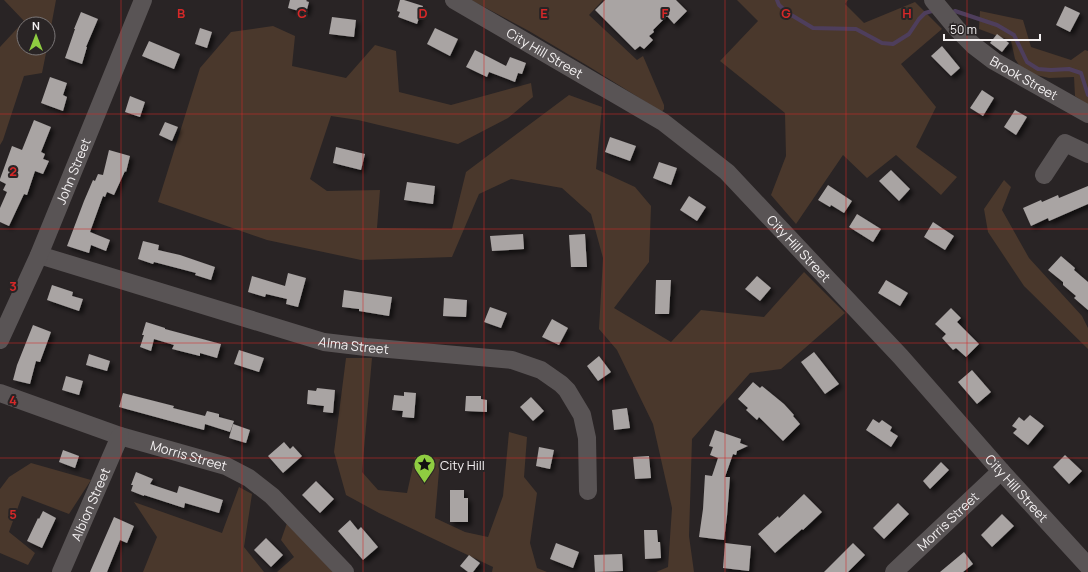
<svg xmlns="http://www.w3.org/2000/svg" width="1088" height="572" font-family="Manrope,sans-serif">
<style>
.green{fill:#4a382c}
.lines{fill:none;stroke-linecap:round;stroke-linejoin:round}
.stream{stroke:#4e3e5c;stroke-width:4}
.building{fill:#a9a4a3;filter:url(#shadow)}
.minor{stroke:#595455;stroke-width:18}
.grid{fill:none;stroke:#d62828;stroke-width:1;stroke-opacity:0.55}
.labels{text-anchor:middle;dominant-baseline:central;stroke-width:4;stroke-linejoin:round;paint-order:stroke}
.street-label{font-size:13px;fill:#f4f1f2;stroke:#292425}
.poi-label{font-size:13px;fill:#f4f1f2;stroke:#292425;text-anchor:start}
.grid-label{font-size:13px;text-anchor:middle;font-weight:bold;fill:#d62828;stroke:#292425;stroke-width:4;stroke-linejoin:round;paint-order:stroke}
</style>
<defs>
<filter id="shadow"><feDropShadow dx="3.5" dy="3.5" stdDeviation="2" flood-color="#0009"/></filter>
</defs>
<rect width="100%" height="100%" fill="#292425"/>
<!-- green -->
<g class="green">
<path d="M4 0H56L48 43V24H24V48H47L42 73 24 76 3 140 0 145V47L24 21Z"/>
<path d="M471 0H603L589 15 637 60 643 56 664 105V109L662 112 588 66 529 31Z"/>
<path d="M737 0H848L845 4 864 23 915 2 942 29 901 64 936 107 916 147 957 177 941 195 896 155 867 178 843 155 796 224 771 195 786 156 785 113 720 61 758 21Z"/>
<path d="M980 11 1023 20 1031 47 1071 60 1085 50 1088 51V105L1075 96 1074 77 1049 78 1024 72 1015 59 1011 41 979 29Z"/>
<path d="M273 26 295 36 292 66 346 78 375 45 396 51 399 92 451 105 531 83 533 97 508 118 458 144 358 120 331 116 310 179 327 191 380 190 377 228 452 229 466 172 569 95 602 107 596 169 635 187 651 206 649 262 614 308 671 342 701 310 764 317 804 272 845 313 781 369 750 373 692 439 689 536 694 572H656L668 567 672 508 653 424 617 350 599 329 603 258 591 214 562 188 511 179 479 194 452 257 361 260 267 240 158 202 200 68 231 32Z"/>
<path d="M1004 180 1011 187 1002 210 1029 258 1082 316 1088 328V349L1024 286 988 232 984 209Z"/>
<path d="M346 358H372L362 472 378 490 407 493 415 457 440 459 435 518 465 532 488 537 503 496 509 432 527 437 524 477 537 493 530 543 537 568 547 572H492L493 567 379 513 346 495 334 452Z"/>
<path d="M31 463 91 480 69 514 22 496 9 532 35 553 28 565 0 553V489L9 477Z"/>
<path d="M239 487 252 494 244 547 264 572H143L157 537 134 502 222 533Z"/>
<path d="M287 523 333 572H277L294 557 281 540Z"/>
</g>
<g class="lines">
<!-- stream -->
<g class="stream">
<path d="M777 0 779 5 788 13 813 28 856 29 882 43 893 44 909 34 919 19 925 13 932 11"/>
<path d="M955 11 997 25 1014 35 1027 62 1038 69 1051 70 1069 69 1081 73 1088 95"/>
</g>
</g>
<!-- building -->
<g class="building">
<path d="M290 0H307L306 1 309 2 306 13 288 8Z"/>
<path d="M400 0H404L423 6 417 24 398 17 400 12 397 11Z"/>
<path d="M605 0H676L687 11 674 24 667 16 653 30 654 32 649 36 653 40 644 49 640 46 635 50 595 10Z"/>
<path d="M1065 6 1080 13 1070 32 1056 25Z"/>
<path d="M81 12 98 19 86 47H87L82 64 65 58 75 29H74Z"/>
<path d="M332 17 356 20 354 37 329 34Z"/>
<path d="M200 28 212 32 207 48 195 44Z"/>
<path d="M435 28 458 39 450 56 427 44Z"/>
<path d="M997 34 1009 43 1002 52 990 43Z"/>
<path d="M149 41 180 54 174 69 142 56Z"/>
<path d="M942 46 960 68 951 76 931 56Z"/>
<path d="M475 50 506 66 510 57 526 63 522 74 518 73 515 82 489 72 487 77 466 67Z"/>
<path d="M50 77 67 83 63 95 67 97 63 111 41 103Z"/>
<path d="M982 90 994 98 983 116 970 108Z"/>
<path d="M130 96 145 102 140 117 125 112Z"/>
<path d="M1015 110 1027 117 1016 135 1004 127Z"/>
<path d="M34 120 51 127 41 152 45 154 43 159 49 161 43 174 35 171 27 195 24 194 9 226 0 222V208L7 192 3 190 6 184 0 181V179L12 146 22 150Z"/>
<path d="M165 122 178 127 172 141 159 135Z"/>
<path d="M610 137 636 146 630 161 605 152Z"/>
<path d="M336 147 365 154 361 170 333 163Z"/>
<path d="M109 150 130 156 126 172 125 171 114 195 107 192 105 197 103 196 90 232 110 240 106 251 91 245 89 253 67 246 84 201 93 180 95 181 98 174 103 175Z"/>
<path d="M659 162 677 168 671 185 653 178Z"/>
<path d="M891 170 910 189 899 201 879 181Z"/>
<path d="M407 182 435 186 433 204 404 200Z"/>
<path d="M828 185 852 201 844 213 831 205 830 207 818 200Z"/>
<path d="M1088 186V204L1049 221 1048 218 1031 226 1023 208 1041 200 1042 202 1058 195 1059 198Z"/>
<path d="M689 196 706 207 697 221 680 210Z"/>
<path d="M857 214 881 229 873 242 849 227Z"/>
<path d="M933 222 954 236 945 250 924 237Z"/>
<path d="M523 234 524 249 492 251 490 236Z"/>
<path d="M585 234 587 267H571L569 235Z"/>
<path d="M143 241 159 245 158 250 180 255 215 267 211 280 195 275 196 273 154 262 153 264 138 259Z"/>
<path d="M1061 256 1075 268 1074 270 1088 282V310L1074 298 1076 296 1063 285V282L1048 270Z"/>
<path d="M288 273 306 278 298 307 286 304 287 299 266 294 265 297 248 292 252 276 285 286Z"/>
<path d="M757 276 771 288 760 301 745 289Z"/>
<path d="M656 280H671L669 314H655Z"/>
<path d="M886 280 908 293 900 306 878 293Z"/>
<path d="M52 285 73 292 72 296 83 299 79 311 47 300Z"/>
<path d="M344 290 392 297 389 316 359 311V309L342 307Z"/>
<path d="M444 298 467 300 466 317 443 316Z"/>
<path d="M490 307 507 313 501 328 484 322Z"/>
<path d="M951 308 961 318 957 322 979 344 966 357 956 348 953 350 942 338 946 334 935 324Z"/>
<path d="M552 319 568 328 559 345 542 337Z"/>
<path d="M146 322 165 328V329L221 344 217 358 200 353V356L172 349 174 345 154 339 151 351 140 347 144 335H142Z"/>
<path d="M33 325 51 332 40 362 36 361 30 384 13 380 17 365Z"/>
<path d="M239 350 264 358 259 372 234 364Z"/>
<path d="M814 352 839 384 825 394 801 362Z"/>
<path d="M89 354 110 361 107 371 86 365Z"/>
<path d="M599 356 611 372 598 381 587 366Z"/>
<path d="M972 370 991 392 977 404 958 382Z"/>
<path d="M66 376 83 381 79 395 62 390Z"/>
<path d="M753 382 760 388 762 386 784 404 794 415 793 416 800 424 783 441 759 417 757 420 746 410 748 408 738 399Z"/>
<path d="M317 388 335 390 333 413 323 412 324 406 307 404 308 390 316 391Z"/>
<path d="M404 392 416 393 414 418 402 417 403 411 392 410 394 395 404 396Z"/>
<path d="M123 393 174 406 173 408 205 416 207 411 219 414V417L234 421 230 432 205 424 204 430 185 425 119 407Z"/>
<path d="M466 396H481V399L487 400V412L465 411Z"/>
<path d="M531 397 544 411 533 421 520 407Z"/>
<path d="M627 408 630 428 614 430 612 410Z"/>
<path d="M1030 415 1044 426 1028 445 1013 433 1017 429 1012 426 1019 417 1024 421Z"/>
<path d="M873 419 879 423 882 420 892 427 890 431 898 436 891 447 866 430Z"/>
<path d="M233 424 250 430 246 443 229 438Z"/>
<path d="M715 430 741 439 740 443 748 446 737 451 736 455 733 454 725 477H730L727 516 724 540 699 537 703 509 705 475 712 476 718 458 710 455 713 447 709 446Z"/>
<path d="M284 442 290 449 293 446 302 456 283 473 268 456Z"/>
<path d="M539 447 554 450 550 469 536 466Z"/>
<path d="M63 450 79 456 75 468 59 462Z"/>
<path d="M1065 455 1082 471 1069 484 1053 467Z"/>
<path d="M649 456 651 478 635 479 633 457Z"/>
<path d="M941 462 949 470 930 489 923 481Z"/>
<path d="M136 472 153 479 150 484 177 493 179 486 223 500 219 513 185 503 184 508 144 495V496L131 491 133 485H131Z"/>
<path d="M316 481 334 499 320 513 302 495Z"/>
<path d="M450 490H464V498H468V522H450Z"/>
<path d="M804 494 822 512 803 530 802 529 775 553 758 534 778 516 779 518Z"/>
<path d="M898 503 909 514 884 539 873 528Z"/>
<path d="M43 511 56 518 42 548 27 541 38 518 39 519Z"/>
<path d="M1002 514 1014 526 992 547 981 535Z"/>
<path d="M114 517 134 526 127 543 120 540 107 572H90Z"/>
<path d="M350 520 358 530 361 527 378 547 363 560 338 531Z"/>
<path d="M644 530H657L658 542H660L661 558 645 559Z"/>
<path d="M266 538 283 555 271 567 254 550Z"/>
<path d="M556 543 579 552 573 568 550 559Z"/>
<path d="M725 543 751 546 749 571 723 568Z"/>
<path d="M853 543 865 555 848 572H824Z"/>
<path d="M964 552 973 564 963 572H940Z"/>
<path d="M622 554 623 571 595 572 594 555Z"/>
<path d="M469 555 480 563 473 572H468L460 566Z"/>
</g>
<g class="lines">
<!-- minor -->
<g class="minor">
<path id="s1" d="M454 0 663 122 727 172 901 357 1001 471 1088 566"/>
<path id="s2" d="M933 0 957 29 973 45 994 61 1088 114"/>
<path d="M1044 175 1065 143 1088 154"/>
<path id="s3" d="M39 255 324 342 366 347 512 360 541 370 561 384 567 390 582 415 587 438 588 491"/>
<path id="s4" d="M0 340 39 255 143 0"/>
<path id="s5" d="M0 393 120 436 226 466 249 478 272 496 345 572"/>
<path id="s6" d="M61 572 120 436"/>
<path id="s7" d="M894 572 1001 471"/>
</g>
</g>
<!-- grid -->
<path class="grid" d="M121 0V572M242 0V572M363 0V572M484 0V572M604 0V572M725 0V572M846 0V572M967 0V572M0 114H1088M0 229H1088M0 343H1088M0 458H1088"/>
<!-- icons -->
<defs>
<symbol id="sight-pin" viewBox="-11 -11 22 30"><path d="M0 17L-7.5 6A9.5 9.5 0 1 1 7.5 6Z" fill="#8fcd41" stroke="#292425"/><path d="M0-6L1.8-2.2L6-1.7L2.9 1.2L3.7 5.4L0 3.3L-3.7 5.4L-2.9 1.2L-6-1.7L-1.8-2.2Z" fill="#111"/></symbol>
</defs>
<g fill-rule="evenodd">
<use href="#sight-pin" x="412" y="452" width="25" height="34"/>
</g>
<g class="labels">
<!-- street labels -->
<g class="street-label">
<text stroke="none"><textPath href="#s1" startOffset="105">City Hill Street</textPath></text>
<text stroke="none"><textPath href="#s2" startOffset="121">Brook Street</textPath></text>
<text stroke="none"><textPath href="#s4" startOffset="184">John Street</textPath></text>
<text stroke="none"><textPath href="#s1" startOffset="428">City Hill Street</textPath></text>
<text stroke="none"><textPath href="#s3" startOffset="328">Alma Street</textPath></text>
<text stroke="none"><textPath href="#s5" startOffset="199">Morris Street</textPath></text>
<text stroke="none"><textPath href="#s1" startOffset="752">City Hill Street</textPath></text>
<text stroke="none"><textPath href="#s6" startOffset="74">Albion Street</textPath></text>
<text stroke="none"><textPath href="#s7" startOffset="74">Morris Street</textPath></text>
</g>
<!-- poi labels -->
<g class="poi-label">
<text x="440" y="465">City Hill</text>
</g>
</g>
<g class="grid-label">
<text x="181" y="18">B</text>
<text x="302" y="18">C</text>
<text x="423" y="18">D</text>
<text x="544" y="18">E</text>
<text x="665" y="18">F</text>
<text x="786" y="18">G</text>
<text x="907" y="18">H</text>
<text x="13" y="176">2</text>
<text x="13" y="291">3</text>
<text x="13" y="405">4</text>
<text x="13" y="519">5</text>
</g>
<!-- north arrow -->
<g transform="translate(36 36)"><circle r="19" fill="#292425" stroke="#7a7677"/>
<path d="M0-3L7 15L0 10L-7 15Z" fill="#8fcd41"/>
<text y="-6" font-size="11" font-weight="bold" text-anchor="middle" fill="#f4f1f2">N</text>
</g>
<!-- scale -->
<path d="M944 34v6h96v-6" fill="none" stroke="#f4f1f2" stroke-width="2"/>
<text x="950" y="34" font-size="12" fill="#f4f1f2" stroke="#292425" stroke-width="3" paint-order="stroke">50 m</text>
</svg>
